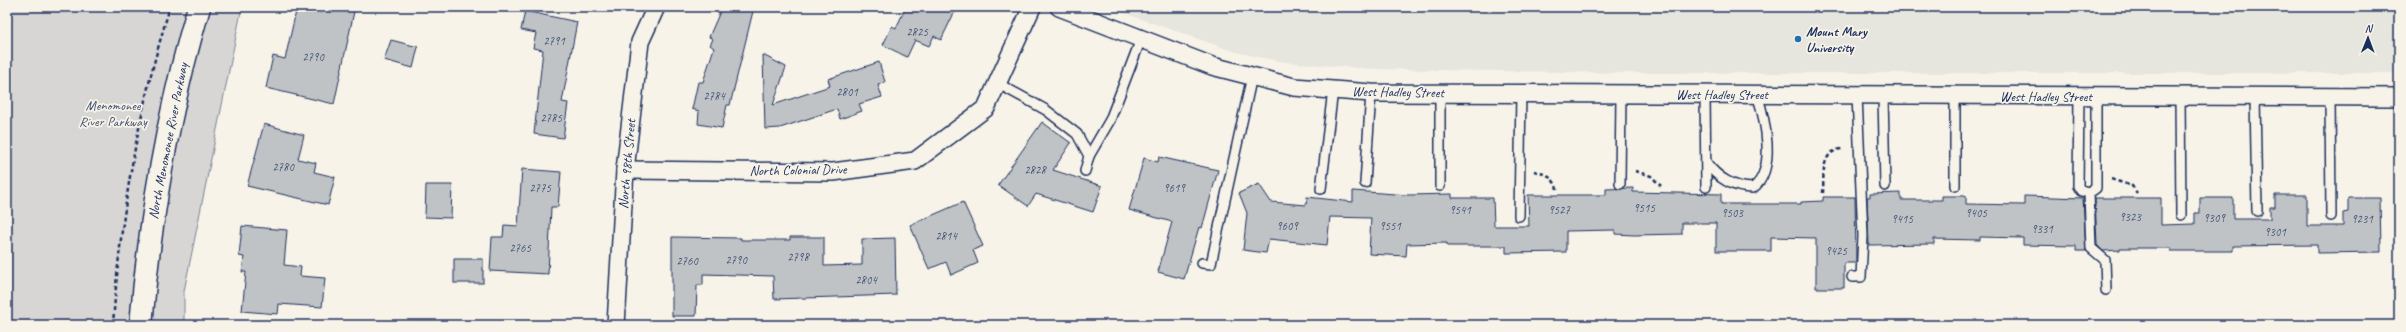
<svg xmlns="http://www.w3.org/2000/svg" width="2406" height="332" font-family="Caveat,sans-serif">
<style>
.built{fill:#e6e5de}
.green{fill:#d7d6d4;stroke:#798299}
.building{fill:#c0c3c5;stroke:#1b2f5e}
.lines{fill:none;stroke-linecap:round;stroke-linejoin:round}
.lane-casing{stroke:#1b2f5e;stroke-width:12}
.street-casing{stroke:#1b2f5e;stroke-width:20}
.secondary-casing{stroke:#1b2f5e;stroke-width:25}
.path{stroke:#1b2f5e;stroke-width:2.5;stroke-dasharray:4 3;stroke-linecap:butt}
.lane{stroke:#f7f3e8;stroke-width:9}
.street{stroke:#f7f3e8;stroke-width:17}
.secondary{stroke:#f7f3e8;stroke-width:22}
.poi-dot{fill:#1f6fb2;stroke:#f7f3e8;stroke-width:1.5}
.labels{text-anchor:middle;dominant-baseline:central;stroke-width:3.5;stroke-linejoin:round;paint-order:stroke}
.number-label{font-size:12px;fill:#445478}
.poi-label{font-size:14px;font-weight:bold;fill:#1b2f5e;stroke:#f7f3e8;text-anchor:start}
.street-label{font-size:14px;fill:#1b2f5e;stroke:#f7f3e8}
.park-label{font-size:14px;fill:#415076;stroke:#f7f3e8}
</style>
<rect width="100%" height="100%" fill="#f7f3e8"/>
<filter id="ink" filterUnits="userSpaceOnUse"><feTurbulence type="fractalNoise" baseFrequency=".025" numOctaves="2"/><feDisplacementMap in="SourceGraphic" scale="8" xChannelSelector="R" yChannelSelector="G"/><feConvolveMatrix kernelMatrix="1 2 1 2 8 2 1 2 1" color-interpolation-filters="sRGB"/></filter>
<g filter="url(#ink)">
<!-- built -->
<path class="built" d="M1106 7H2399V73H1630L1374 69 1285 62 1259 57 1236 52Z"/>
<!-- green -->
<path class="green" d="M7 7H242L184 291V325H7Z"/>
<!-- building -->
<g class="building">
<path d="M297 7H355L334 104 266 88 273 56 285 59Z"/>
<path d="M722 7H754L730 105H727L722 128 698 124 699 111 692 109 698 82H703L714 48 710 45 713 39 709 37Z"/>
<path d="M906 7H957L941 40 934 36 929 46 915 40 907 57 883 45 892 26 896 28Z"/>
<path d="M525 11 577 22 562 102 568 103 563 138 534 134 543 50 533 48 536 33 521 30Z"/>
<path d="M391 40 418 47 413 68 384 60Z"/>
<path d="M763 55 786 67 773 105 830 86 828 79 879 62 885 82 878 85 882 97 859 104 862 111 840 119 837 109 780 128 765 129Z"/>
<path d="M1042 122 1071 143 1053 170 1102 186 1093 212 1036 194 1028 206 998 185Z"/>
<path d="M264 124 304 135 298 159 316 163 314 172 335 177 328 205 247 186Z"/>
<path d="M1159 157 1218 170 1202 228 1199 227 1184 279 1158 272 1172 222 1129 210 1144 158 1158 162Z"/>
<path d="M522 169 561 172 558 207H551L548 274 490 271 492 237H503L504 225 518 226Z"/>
<path d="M1259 184 1271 202 1306 205 1307 197 1353 202V191L1409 195 1452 194V198H1493L1494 226H1529L1528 195H1606V189L1633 188V192L1721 194V204H1801V202L1823 201V197H1855L1856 263H1844V288H1816V238L1771 237V251H1716V223H1682V234L1634 235 1615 234V230L1566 231V252L1506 253V246H1447V243L1407 244 1406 256 1369 254 1371 218 1330 217 1327 245 1269 239 1266 253 1243 250 1247 213 1239 193Z"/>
<path d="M426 185H452L451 218 425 217Z"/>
<path d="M1901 193V200H1942V196H1966V204L2024 205V196L2083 198 2086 251H2076V246L2023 245V238L1980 237V240L1934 239V244L1869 245 1867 197H1870V194Z"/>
<path d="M2275 195H2307V226H2343V213L2348 212V198H2380L2381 252 2317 253V245L2233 246V251H2171V248H2120V250L2103 251 2097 245 2095 198H2161V225L2195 224V213H2200V198H2233V219H2270V207H2275Z"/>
<path d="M963 202 983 246 973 250 978 263 951 275 946 262 929 269 910 225Z"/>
<path d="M242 226 287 230 284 265 301 267 300 276 325 278 322 307 279 304 278 314 242 311 246 272H242L244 257 239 256Z"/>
<path d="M672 237 741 238V240H790V237H824V266L862 265V239L895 238 896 295 774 299 773 276 703 274V285H697L696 316H672Z"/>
<rect x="454" y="259" width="29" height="24"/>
</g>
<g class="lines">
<defs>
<g id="lane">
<path d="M997 83 1046 110 1077 134 1089 156 1085 171"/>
<path d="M1705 94 1706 187"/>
<path d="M1883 95 1885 186"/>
<path d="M1955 95V186"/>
<path d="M2079 96 2078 186 2081 191 2089 193 2096 188V96"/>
<path d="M2180 96 2181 215"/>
<path d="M2255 96 2257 211"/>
<path d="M2330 97 2331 216"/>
<path d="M1089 156 1110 120 1141 39"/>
<path d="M1706 162C1717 178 1734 188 1753 188 1777 170 1765 119 1757 94"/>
<path d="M1365 183 1371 93"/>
<path d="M1620 184 1621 94"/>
<path d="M1440 186V93"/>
<path d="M1321 189 1333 90"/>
<path d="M2089 193 2091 248 2105 260 2106 290"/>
<path d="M1519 216 1521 93"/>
<path d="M1202 263 1211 264 1252 76"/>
<path d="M1852 277H1861L1863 236 1857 95"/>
</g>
<g id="street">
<path d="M1059 7 1212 66 1294 87 1371 93 2399 97"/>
<path d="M625 170 833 172 915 161 986 108 1032 7"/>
<path d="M616 325 625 170 640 42 656 7"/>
</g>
<path id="secondary" d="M141 325C150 217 168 111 199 7"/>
</defs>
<!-- lane casing -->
<use href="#lane" class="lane-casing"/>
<!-- street casing -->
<use href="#street" class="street-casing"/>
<!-- secondary casing -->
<use href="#secondary" class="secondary-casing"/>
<!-- path -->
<g class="path">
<path d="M1534 171C1545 174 1554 177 1557 189"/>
<path d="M1635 171 1651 176 1661 186"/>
<path d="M2111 179 2132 186 2137 193"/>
<path d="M1823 193C1824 176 1820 150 1843 149"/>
<path d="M113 325C120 217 138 110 170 7"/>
</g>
<!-- lane -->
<use href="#lane" class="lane"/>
<!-- street -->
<use href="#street" class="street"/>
<!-- secondary -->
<use href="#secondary" class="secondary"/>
</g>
</g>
<!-- markers -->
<circle class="poi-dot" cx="1798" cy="39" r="4"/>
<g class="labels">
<!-- number labels -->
<g class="number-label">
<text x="917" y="32">2825</text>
<text x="554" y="41">2791</text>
<text x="313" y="57">2790</text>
<text x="847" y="92">2801</text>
<text x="714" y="96">2784</text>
<text x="551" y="118">2785</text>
<text x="283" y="167">2780</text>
<text x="1035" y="170">2828</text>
<text x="540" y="188">2775</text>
<text x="1174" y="188">9619</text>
<text x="1644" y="208">9515</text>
<text x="1460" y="210">9541</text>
<text x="1559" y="210">9527</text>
<text x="1732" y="213">9503</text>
<text x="1976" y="213">9405</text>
<text x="2130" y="217">9323</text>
<text x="2214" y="218">9309</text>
<text x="1902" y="219">9415</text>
<text x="2362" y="219">9231</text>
<text x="1287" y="226">9609</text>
<text x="1390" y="226">9551</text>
<text x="2042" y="229">9331</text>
<text x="2275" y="232">9301</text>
<text x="946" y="236">2814</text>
<text x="520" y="248">2765</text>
<text x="1836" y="251">9425</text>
<text x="798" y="257">2798</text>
<text x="736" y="260">2790</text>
<text x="687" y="261">2760</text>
<text x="866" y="280">2804</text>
</g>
<!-- poi labels -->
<g class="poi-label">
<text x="1806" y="31">Mount Mary<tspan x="1806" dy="16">University</tspan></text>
</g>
<!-- street labels -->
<g class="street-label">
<text transform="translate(1398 92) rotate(1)">West Hadley Street</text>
<text x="1722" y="94">West Hadley Street</text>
<text x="2046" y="96">West Hadley Street</text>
<text transform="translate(168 141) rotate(-79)">North Menomonee River Parkway</text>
<text transform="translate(627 164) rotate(-85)">North 98th Street</text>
<text transform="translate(798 170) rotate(-1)">North Colonial Drive</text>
</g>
<!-- park labels -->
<g class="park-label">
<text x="113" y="105">Menomonee<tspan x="113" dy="16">River Parkway</tspan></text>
</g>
</g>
<!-- margin -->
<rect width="2406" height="332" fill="none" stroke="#f7f3e8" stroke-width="24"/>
<rect x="12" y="12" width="2382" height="308" fill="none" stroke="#1b2f5e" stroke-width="1.5" filter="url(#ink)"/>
<!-- north arrow -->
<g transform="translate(2368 38) rotate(1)" stroke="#f7f3e8" stroke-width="3" paint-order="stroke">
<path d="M0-3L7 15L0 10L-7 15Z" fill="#1b2f5e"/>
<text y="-6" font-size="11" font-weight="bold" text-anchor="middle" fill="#1b2f5e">N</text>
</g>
</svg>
